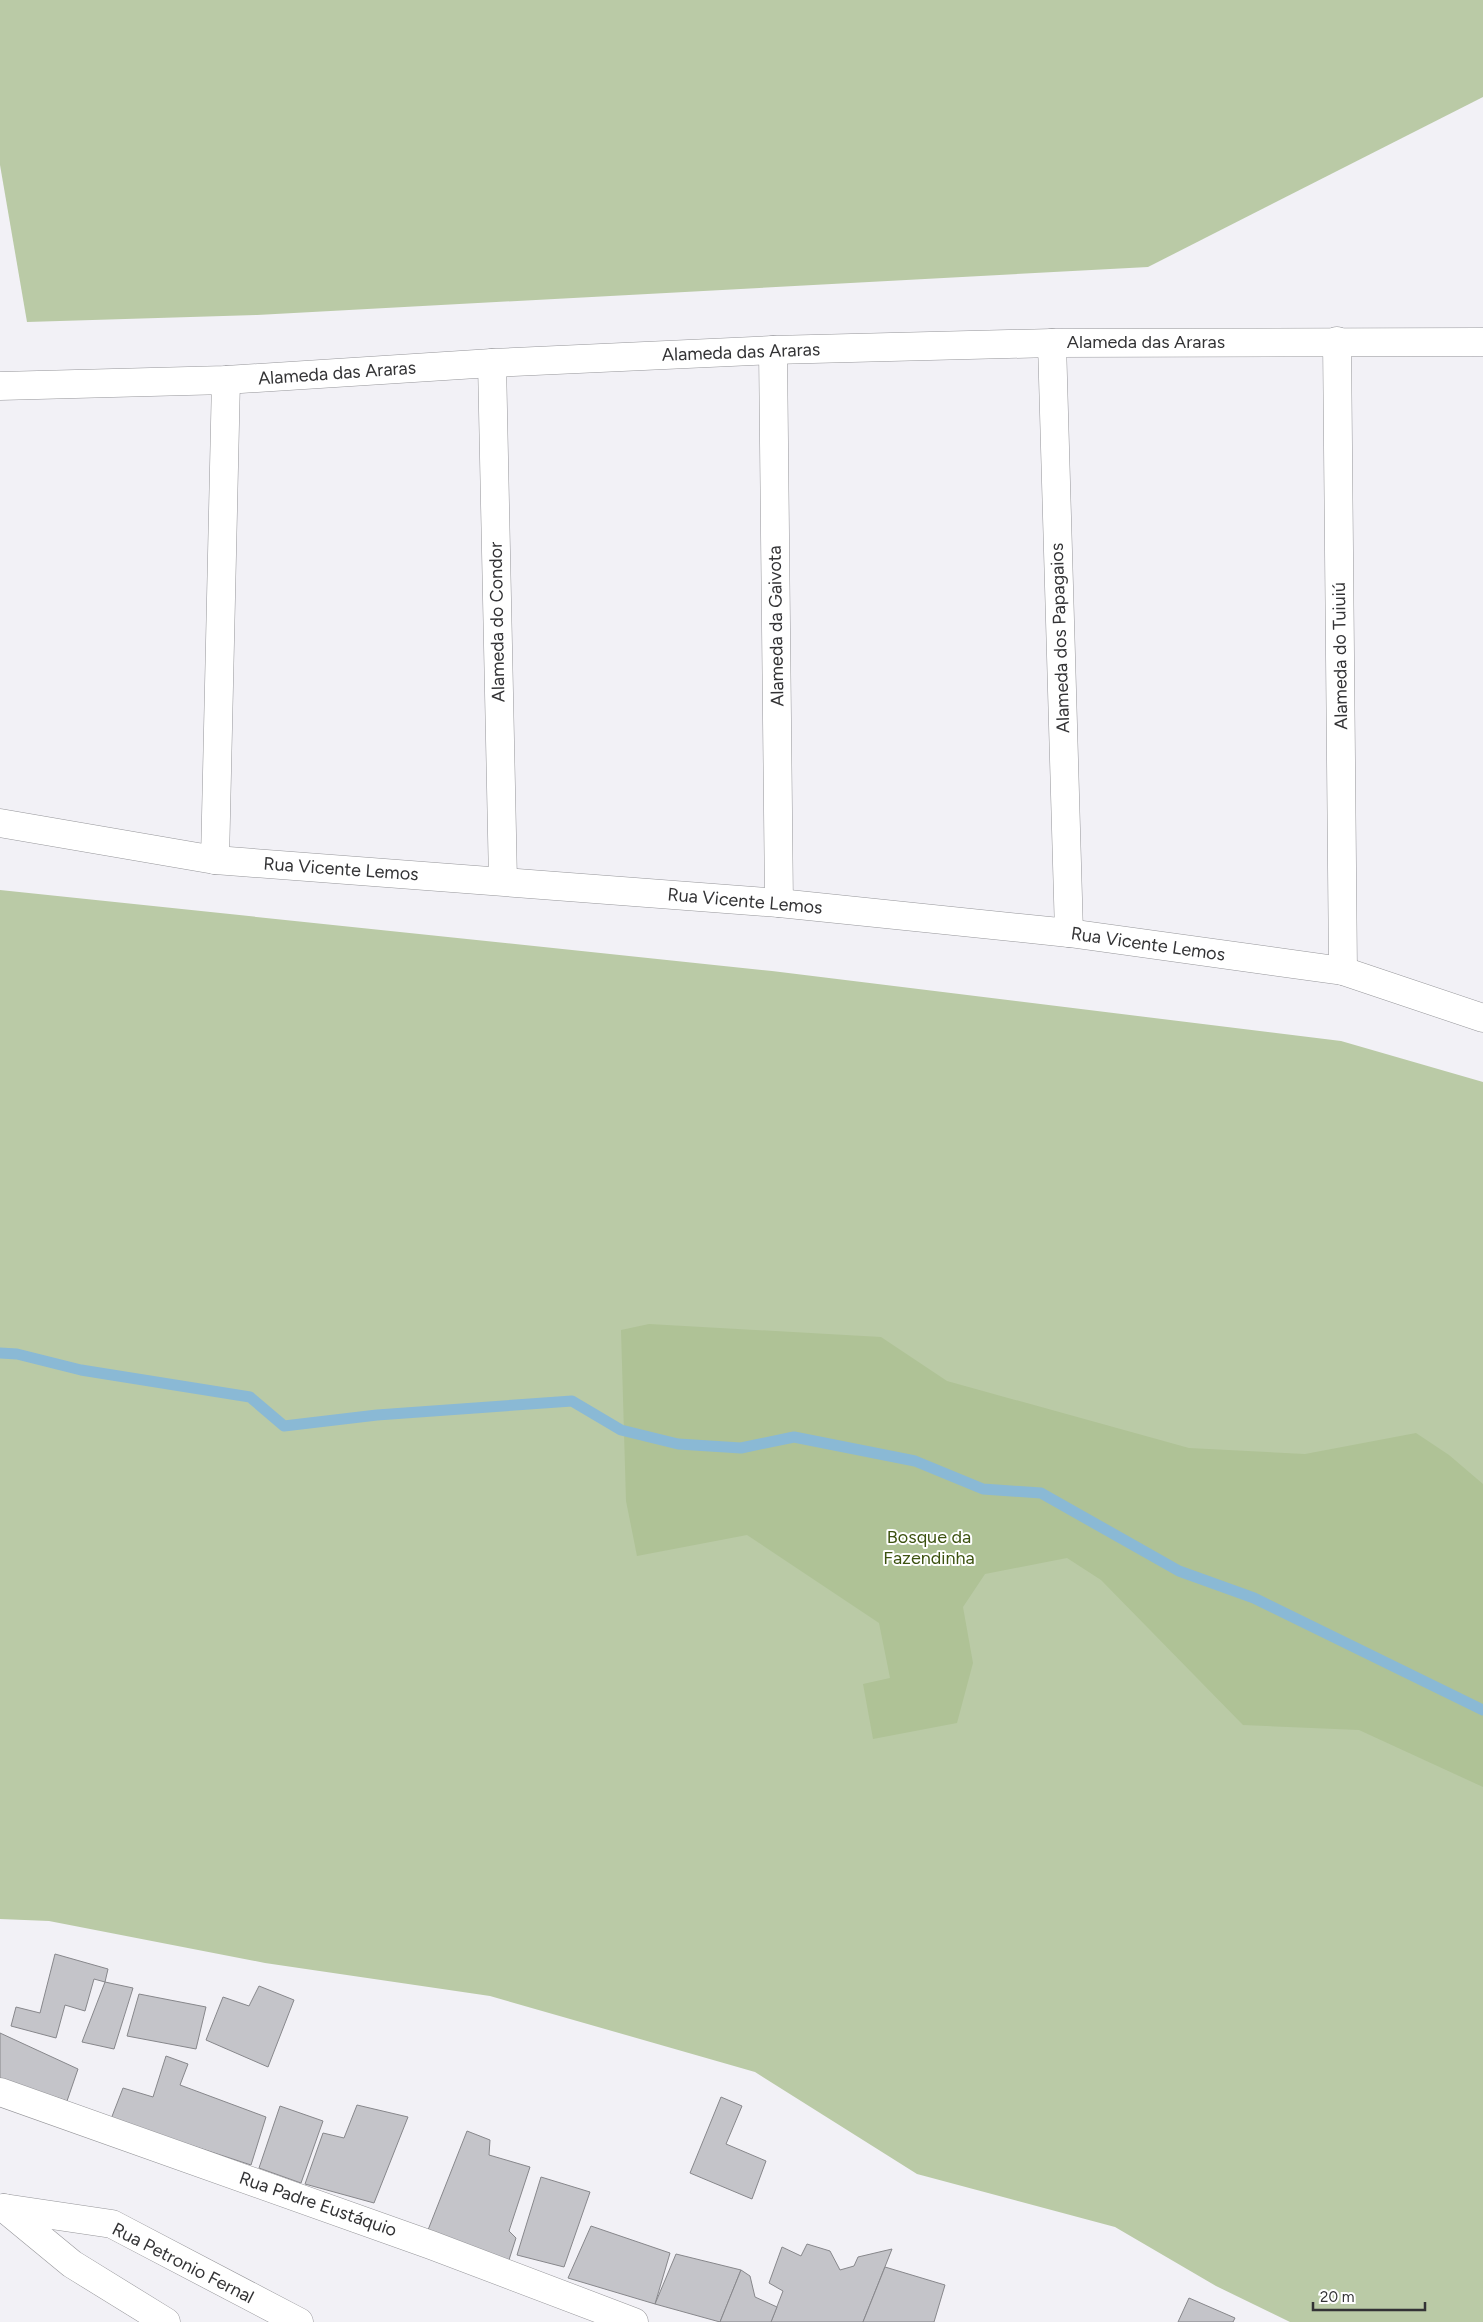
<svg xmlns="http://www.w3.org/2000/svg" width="1483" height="2322" font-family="Figtree,sans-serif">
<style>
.green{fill:#bacaa6}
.forest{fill:#afc296}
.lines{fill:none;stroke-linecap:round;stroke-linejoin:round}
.stream{stroke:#8ab9d5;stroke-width:11}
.building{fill:#c4c4c9;stroke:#87878b}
.minor-casing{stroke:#96969a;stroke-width:29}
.minor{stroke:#fff;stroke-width:28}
.labels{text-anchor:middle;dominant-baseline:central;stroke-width:4;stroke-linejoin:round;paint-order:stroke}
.street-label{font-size:18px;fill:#333335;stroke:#fff}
.park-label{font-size:18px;fill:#3c5210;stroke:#fff}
</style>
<rect width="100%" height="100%" fill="#f2f1f6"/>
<!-- green -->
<g class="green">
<path d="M0 0H1483V97L1148 267 257 315 27 322 0 165Z"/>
<path d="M0 890 772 971 1341 1041 1483 1082V2322H1290L1216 2286 1115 2227 917 2174 755 2072 490 1996 265 1963 49 1921 0 1919Z"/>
</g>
<!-- forest -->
<path class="forest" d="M649 1324 881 1337 947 1381 1189 1448 1305 1454 1416 1433 1449 1455 1483 1484V1787L1359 1730 1243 1725 1101 1580 1067 1558 985 1574 963 1607 973 1663 957 1723 873 1739 863 1684 890 1678 879 1623 747 1535 637 1556 626 1501 621 1330Z"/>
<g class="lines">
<!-- stream -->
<path class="stream" d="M0 1353 17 1354 81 1370 250 1397 284 1426 377 1415 572 1401 621 1430 678 1444 741 1448 794 1437 915 1461 983 1489 1041 1493 1179 1571 1254 1598 1483 1710"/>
</g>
<!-- building -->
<g class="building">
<path d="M55 1954 108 1969 105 1982 94 1979 85 2011 65 2005 56 2038 11 2026 16 2007 40 2013Z"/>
<path d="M105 1982 133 1988 114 2049 82 2042Z"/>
<path d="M259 1986 294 2000 268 2067 206 2040 223 1997 249 2006Z"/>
<path d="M139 1994 206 2007 196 2049 127 2036Z"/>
<path d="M0 2033 78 2069 67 2101 0 2079Z"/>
<path d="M166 2056 188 2064 180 2085 266 2117 251 2165 111 2119 123 2088 153 2097Z"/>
<path d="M721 2097 742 2106 726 2144 766 2161 752 2199 690 2173Z"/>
<path d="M357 2105 408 2117 374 2203 305 2184 323 2133 344 2138Z"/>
<path d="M280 2106 323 2121 301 2183 259 2168Z"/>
<path d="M467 2131 490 2140 489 2155 530 2167 509 2231 516 2238 508 2263 428 2230Z"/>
<path d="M541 2177 590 2192 564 2267 517 2255Z"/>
<path d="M591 2226 670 2253 655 2304 568 2278Z"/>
<path d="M807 2244 830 2251 840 2270 854 2266 858 2257 892 2249 863 2322H771L783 2291 769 2283 782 2247 801 2256Z"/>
<path d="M676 2254 741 2270 720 2322 655 2304Z"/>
<path d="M885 2267 945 2285 934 2322H863Z"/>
<path d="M741 2270 750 2276 755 2297 777 2307 771 2322H720Z"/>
<path d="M1189 2298 1235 2318 1233 2322H1178Z"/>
</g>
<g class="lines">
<defs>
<g id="minor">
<path d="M1337 341 1343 971"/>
<path d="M1052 343 1069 933"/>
<path d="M773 350 779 903"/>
<path d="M492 363 503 881"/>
<path d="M0 386 226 380 492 363 773 350 1052 343 1483 342"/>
<path d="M0 823 215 860 779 903 1069 933 1343 971 1483 1018"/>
<path d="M215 860 226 380"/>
<path d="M0 2092 431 2245 634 2322"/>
<path d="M4 2208 112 2224 299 2322"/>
<path d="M4 2208 72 2264 166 2322"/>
</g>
</defs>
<!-- minor casing -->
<use href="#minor" class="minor-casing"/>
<!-- minor -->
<use href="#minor" class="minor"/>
</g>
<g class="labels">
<!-- street labels -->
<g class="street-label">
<text x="1146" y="342">Alameda das Araras</text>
<text transform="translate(741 352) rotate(-2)">Alameda das Araras</text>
<text transform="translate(337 373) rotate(-4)">Alameda das Araras</text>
<text transform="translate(497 622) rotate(-91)">Alameda do Condor</text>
<text transform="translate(776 626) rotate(-91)">Alameda da Gaivota</text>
<text transform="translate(1060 638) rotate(-92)">Alameda dos Papagaios</text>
<text transform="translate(1340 656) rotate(-91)">Alameda do Tuiuiú</text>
<text transform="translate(341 869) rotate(4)">Rua Vicente Lemos</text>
<text transform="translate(745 901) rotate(5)">Rua Vicente Lemos</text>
<text transform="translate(1148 944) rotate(8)">Rua Vicente Lemos</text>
<text transform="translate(318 2204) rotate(19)">Rua Padre Eustáquio</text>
<text transform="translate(183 2263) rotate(27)">Rua Petronio Fernal</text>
</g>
<!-- park labels -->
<g class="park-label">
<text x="929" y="1537">Bosque da<tspan x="929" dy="21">Fazendinha</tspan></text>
</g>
</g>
<!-- scale -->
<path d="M1313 2302v8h112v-8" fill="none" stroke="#333335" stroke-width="2.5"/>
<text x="1320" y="2302" font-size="15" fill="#333335" stroke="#ffffff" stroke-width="4" paint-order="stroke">20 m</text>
</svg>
